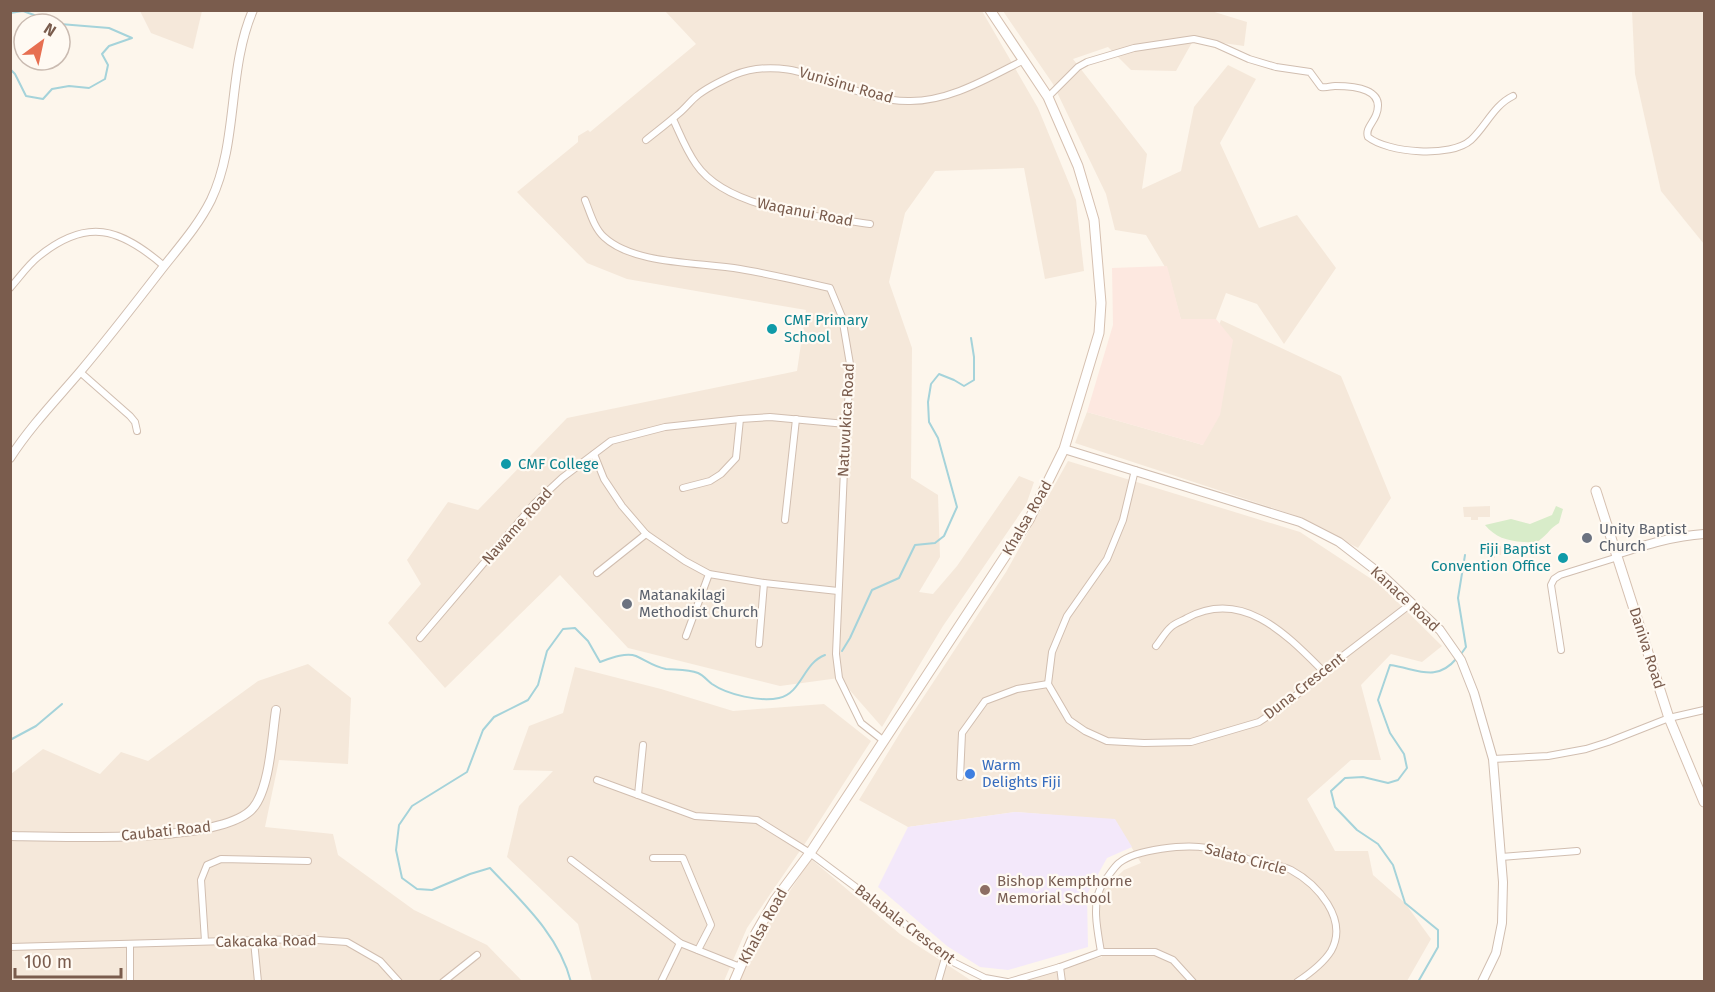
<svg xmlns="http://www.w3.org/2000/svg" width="1715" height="992" font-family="'Fira Sans',sans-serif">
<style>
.residential{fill:#f5e8da}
.commercial{fill:#fde8e0}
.education{fill:#f3e8fa}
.green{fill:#d8ecc9}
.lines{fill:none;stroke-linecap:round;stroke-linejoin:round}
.stream{stroke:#a5d3da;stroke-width:2}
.minor-casing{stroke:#d1beb0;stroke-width:8}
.tertiary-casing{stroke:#d1beb0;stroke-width:10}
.secondary-casing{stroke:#d6c0b0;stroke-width:11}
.minor{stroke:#fff;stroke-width:6}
.tertiary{stroke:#fff;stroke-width:8}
.secondary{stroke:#fff;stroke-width:9}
.culture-dot{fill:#0f9aa8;stroke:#fffaf3;stroke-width:2}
.worship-dot{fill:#6b7280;stroke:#fffaf3;stroke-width:2}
.shop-dot{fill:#3f7fe0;stroke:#fffaf3;stroke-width:2}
.education-dot{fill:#8d6e63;stroke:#fffaf3;stroke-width:2}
.labels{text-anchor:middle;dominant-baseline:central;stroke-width:4.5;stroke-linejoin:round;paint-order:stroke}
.street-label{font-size:15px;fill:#7a5c4d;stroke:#fffaf3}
.culture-label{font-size:15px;fill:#0d838f;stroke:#fffaf3;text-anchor:start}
.worship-label{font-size:15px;fill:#5b616d;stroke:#fffaf3;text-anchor:start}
.shop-label{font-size:15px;fill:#366cbe;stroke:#fffaf3;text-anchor:start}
.education-label{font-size:15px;fill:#785e54;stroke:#fffaf3;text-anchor:start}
</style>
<rect width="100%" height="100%" fill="#fdf6ec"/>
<!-- residential -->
<g class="residential">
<path d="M1208 10 1247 22 1244 46 1194 39 1176 71 1131 70 1108 47 1073 59 1147 154 1142 189 1181 171 1194 107 1228 65 1256 79 1220 143 1259 228 1297 215 1336 268 1284 344 1257 304 1226 293 1216 319 1181 320 1168 272 1146 235 1115 230 1106 194 1053 84 1003 11Z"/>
<path d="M140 11H202L193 49 151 33Z"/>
<path d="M665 11H982L1038 108 1076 200 1084 271 1045 279 1024 168 935 171 905 213 889 282 912 348 911 478 938 495 940 557 919 592 933 594 957 566 1019 476 1034 482 1026 505 943 626 882 727 839 678 780 686 628 648 560 575 445 688 388 623 421 584 407 560 448 502 478 510 567 418 797 371 806 310 627 279 587 263 517 192 578 142V136L588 130 590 132 696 44Z"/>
<path d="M1632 11H1704V244L1661 191 1635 74Z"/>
<path d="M1221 320 1341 376 1391 498 1358 548 1294 515 1075 443 1087 412 1203 445 1201 370Z"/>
<path d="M1068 461 1300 532 1379 584 1442 646 1422 662 1391 654 1361 685 1381 760H1351L1307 799 1335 851H1368L1373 875 1405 903 1431 939 1407 981 737 982 770 921 811 859 900 934 972 981 1008 980 1102 957 1099 893 1124 870 1141 863 1115 820 1015 812 908 827 859 800 903 728 1006 572Z"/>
<path d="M1490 506V517H1478V520H1471V517H1464L1463 507Z"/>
<path d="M1485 544 1501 546V555H1495V558L1491 557V555L1482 554 1483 546H1485Z"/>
<path d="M308 664 351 698 348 764 279 760 265 827 333 834 338 855 414 910 487 945 522 981 11 982V774L43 749 100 774 121 752 148 761 258 681Z"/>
<path d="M575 667 661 689 733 711 824 704 871 741 808 839 747 928 724 981H592L578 924 507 857 519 806 553 771 513 770 529 726 563 713Z"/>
</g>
<!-- commercial -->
<path class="commercial" d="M1167 266 1181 319H1216L1233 340 1220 415 1203 445 1087 412 1113 325 1112 268Z"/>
<!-- education -->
<path class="education" d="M1015 812 1115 819 1132 847 1107 858 1087 894 1088 947 1008 970 980 967 947 946 878 887 908 827Z"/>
<!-- green -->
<path class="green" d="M1556 506 1563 509 1559 523C1549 529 1549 533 1541 539 1536 544 1529 542 1523 542 1507 541 1495 537 1485 525L1511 519 1530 524 1552 515Z"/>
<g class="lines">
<!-- stream -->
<g class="stream">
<path d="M10 13 23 11 59 24"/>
<path d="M10 69 15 74 26 96 43 99 52 89 69 86 89 88 105 79 108 65 102 54 109 46 132 38 109 28 60 24"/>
<path d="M842 651 850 638 872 590 899 578 915 545 935 543 944 536 957 507 938 438 929 422 928 402 931 384 939 374 954 380 964 386 974 380V357L971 338"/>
<path d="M1461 654 1466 647 1458 598 1465 555"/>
<path d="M10 740 36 726 62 704"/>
<path d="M571 982C559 935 522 902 490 868L470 874 432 890 417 889 402 878 396 850 399 825 412 806 467 772 483 730 494 717 528 700 538 685 547 651 563 629 575 628 588 641 600 662C611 658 626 652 636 656 647 661 654 667 666 669 676 670 688 669 698 673 703 675 708 681 712 684 728 695 760 702 779 698 802 693 803 663 825 655"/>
<path d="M1418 982 1438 947V930L1405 903 1393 865 1378 844 1357 830 1335 807 1331 791 1345 778 1363 777 1388 783 1398 780 1407 768 1404 754 1390 733 1378 700 1390 665C1418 669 1436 683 1457 658"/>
</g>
<defs>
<g id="minor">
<path d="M1048 97 1078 67 1087 62 1134 48 1194 39 1216 44 1249 59 1276 67 1310 72 1321 87C1327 88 1330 86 1335 86 1355 86 1386 89 1376 115 1373 123 1365 129 1368 137 1388 153 1451 158 1471 140 1486 126 1494 105 1513 96"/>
<path d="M673 119C680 134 686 150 696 164 727 210 819 216 870 224"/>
<path d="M646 140C657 131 668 123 678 114 685 109 691 100 698 95 708 87 723 80 734 75 798 50 847 101 908 101 949 102 988 78 1024 60"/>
<path d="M585 200C590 212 594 228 604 237 634 265 700 262 740 269 770 274 800 281 830 288L842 317 851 370 846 424 836 654 839 678 861 723 884 741"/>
<path d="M10 288C19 278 28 265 38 257 87 217 120 228 164 266"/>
<path d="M80 372 130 416 135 422 137 431"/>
<path d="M594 454 604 479 622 506 646 534 685 561 709 574 764 583 838 591"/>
<path d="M1135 470 1123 520 1107 559 1067 616 1052 652 1048 684 1069 720 1085 731 1107 741 1144 743 1191 742 1259 722 1286 704 1331 665 1412 603"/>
<path d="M683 488 710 481 721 474 736 458 740 419"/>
<path d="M785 520 796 419"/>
<path d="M597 573 646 534"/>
<path d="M686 636 709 574"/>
<path d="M420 638 534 504 562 478 611 441 665 427 740 419 770 417 846 424"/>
<path d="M759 644 764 583"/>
<path d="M1156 646C1161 640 1165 632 1171 627 1175 623 1182 621 1187 618 1243 588 1287 635 1324 672"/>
<path d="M1561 650 1551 585 1554 579 1560 575 1618 557"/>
<path d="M1493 759 1548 756 1586 749 1608 742 1669 718 1704 710"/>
<path d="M960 777 962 733 985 701 1017 689 1048 684"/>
<path d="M597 780 695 816 757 820 810 853 905 924 945 958 985 978 1007 982"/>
<path d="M638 795 643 745"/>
<path d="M1501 857 1577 851"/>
<path d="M653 858H683L711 925 698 950"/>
<path d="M571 860 680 943 740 967"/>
<path d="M205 941 201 880 207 865 221 859 308 861"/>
<path d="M254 941 258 982"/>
<path d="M10 947 303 939 347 942 380 961 399 982"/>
<path d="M1101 952C1098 933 1092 907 1100 889 1102 884 1115 866 1119 863 1136 849 1186 844 1207 848 1222 850 1237 856 1251 860 1263 864 1280 864 1291 870 1317 884 1349 919 1331 951 1323 964 1309 974 1297 982"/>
<path d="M1060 967 1062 982"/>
<path d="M130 982V944"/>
<path d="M443 982 477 955"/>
<path d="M661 982 680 943"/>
<path d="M938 982 945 958"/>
<path d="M1009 982 1060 967 1101 952H1155L1173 960 1193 982"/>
</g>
<g id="tertiary">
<path d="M1064 449 1300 522 1339 542 1383 576 1440 630 1461 660 1474 693 1493 759 1503 882 1502 923 1496 953 1482 982"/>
<path d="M10 458C30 427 55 401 79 373 107 340 134 305 161 270 179 247 198 226 211 200 239 141 227 70 253 10"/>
<path d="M1616 554C1645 545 1674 536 1704 534"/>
<path d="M10 836C59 837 222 844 253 808 270 788 272 736 276 710"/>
</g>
<g id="secondary">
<path d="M1596 491 1669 718 1704 802"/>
<path d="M734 982 752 940 775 900 810 853 1029 520 1064 449 1099 333 1101 303 1094 220 1078 166 1048 97 990 10"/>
</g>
</defs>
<!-- minor casing -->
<use href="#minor" class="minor-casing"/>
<!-- tertiary casing -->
<use href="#tertiary" class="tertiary-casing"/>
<!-- secondary casing -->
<use href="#secondary" class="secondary-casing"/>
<!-- minor -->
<use href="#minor" class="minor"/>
<!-- tertiary -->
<use href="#tertiary" class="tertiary"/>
<!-- secondary -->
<use href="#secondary" class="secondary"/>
</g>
<!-- markers -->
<g class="culture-dot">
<circle cx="772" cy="329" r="6"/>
<circle cx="506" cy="464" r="6"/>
<circle cx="1563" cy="558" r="6"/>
</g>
<g class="worship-dot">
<circle cx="1587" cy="538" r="6"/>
<circle cx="627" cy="604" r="6"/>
</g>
<circle class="shop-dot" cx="970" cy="774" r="6"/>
<circle class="education-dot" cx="985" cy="890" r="6"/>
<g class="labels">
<!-- street labels -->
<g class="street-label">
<text transform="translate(846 85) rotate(16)">Vunisinu Road</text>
<text transform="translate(805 212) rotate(11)">Waqanui Road</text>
<text transform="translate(846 420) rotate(-87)">Natuvukica Road</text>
<text transform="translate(1027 518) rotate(-60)">Khalsa Road</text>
<text transform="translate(517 526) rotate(-48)">Nawame Road</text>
<text transform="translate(1405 599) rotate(43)">Kanace Road</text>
<text transform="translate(1647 648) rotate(72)">Daniva Road</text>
<text transform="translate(1304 686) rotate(-38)">Duna Crescent</text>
<text transform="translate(166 831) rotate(-6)">Caubati Road</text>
<text transform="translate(1246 859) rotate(15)">Salato Circle</text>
<text transform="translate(905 924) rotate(37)">Balabala Crescent</text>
<text transform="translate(763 926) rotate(-61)">Khalsa Road</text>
<text transform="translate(266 941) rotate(-1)">Cakacaka Road</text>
</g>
<!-- culture labels -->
<g class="culture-label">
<text x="784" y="320">CMF Primary<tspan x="784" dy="17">School</tspan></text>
<text x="518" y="464">CMF College</text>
<text x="1551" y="549" text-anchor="end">Fiji Baptist<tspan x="1551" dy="17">Convention Office</tspan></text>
</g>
<!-- worship labels -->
<g class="worship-label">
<text x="1599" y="529">Unity Baptist<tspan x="1599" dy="17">Church</tspan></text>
<text x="639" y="595">Matanakilagi<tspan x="639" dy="17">Methodist Church</tspan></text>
</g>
<!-- shop labels -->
<g class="shop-label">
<text x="982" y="765">Warm<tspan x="982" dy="17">Delights Fiji</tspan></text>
</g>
<!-- education labels -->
<g class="education-label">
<text x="997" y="881">Bishop Kempthorne<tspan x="997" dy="17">Memorial School</tspan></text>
</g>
</g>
<!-- border -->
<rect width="1715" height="992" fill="none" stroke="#7a5c4d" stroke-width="24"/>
<!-- north arrow -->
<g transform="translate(42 42) rotate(33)"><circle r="28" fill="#fffaf3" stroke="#cabbb1" stroke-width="1.5"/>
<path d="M0-4.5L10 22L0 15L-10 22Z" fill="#e76f51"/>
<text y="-9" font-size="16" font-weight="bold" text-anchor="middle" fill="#7a5c4d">N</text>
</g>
<!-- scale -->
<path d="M15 968v9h106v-9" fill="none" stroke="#7a5c4d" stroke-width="3"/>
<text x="24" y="968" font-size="18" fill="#7a5c4d" stroke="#fffaf3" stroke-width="4.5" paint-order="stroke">100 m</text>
</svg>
